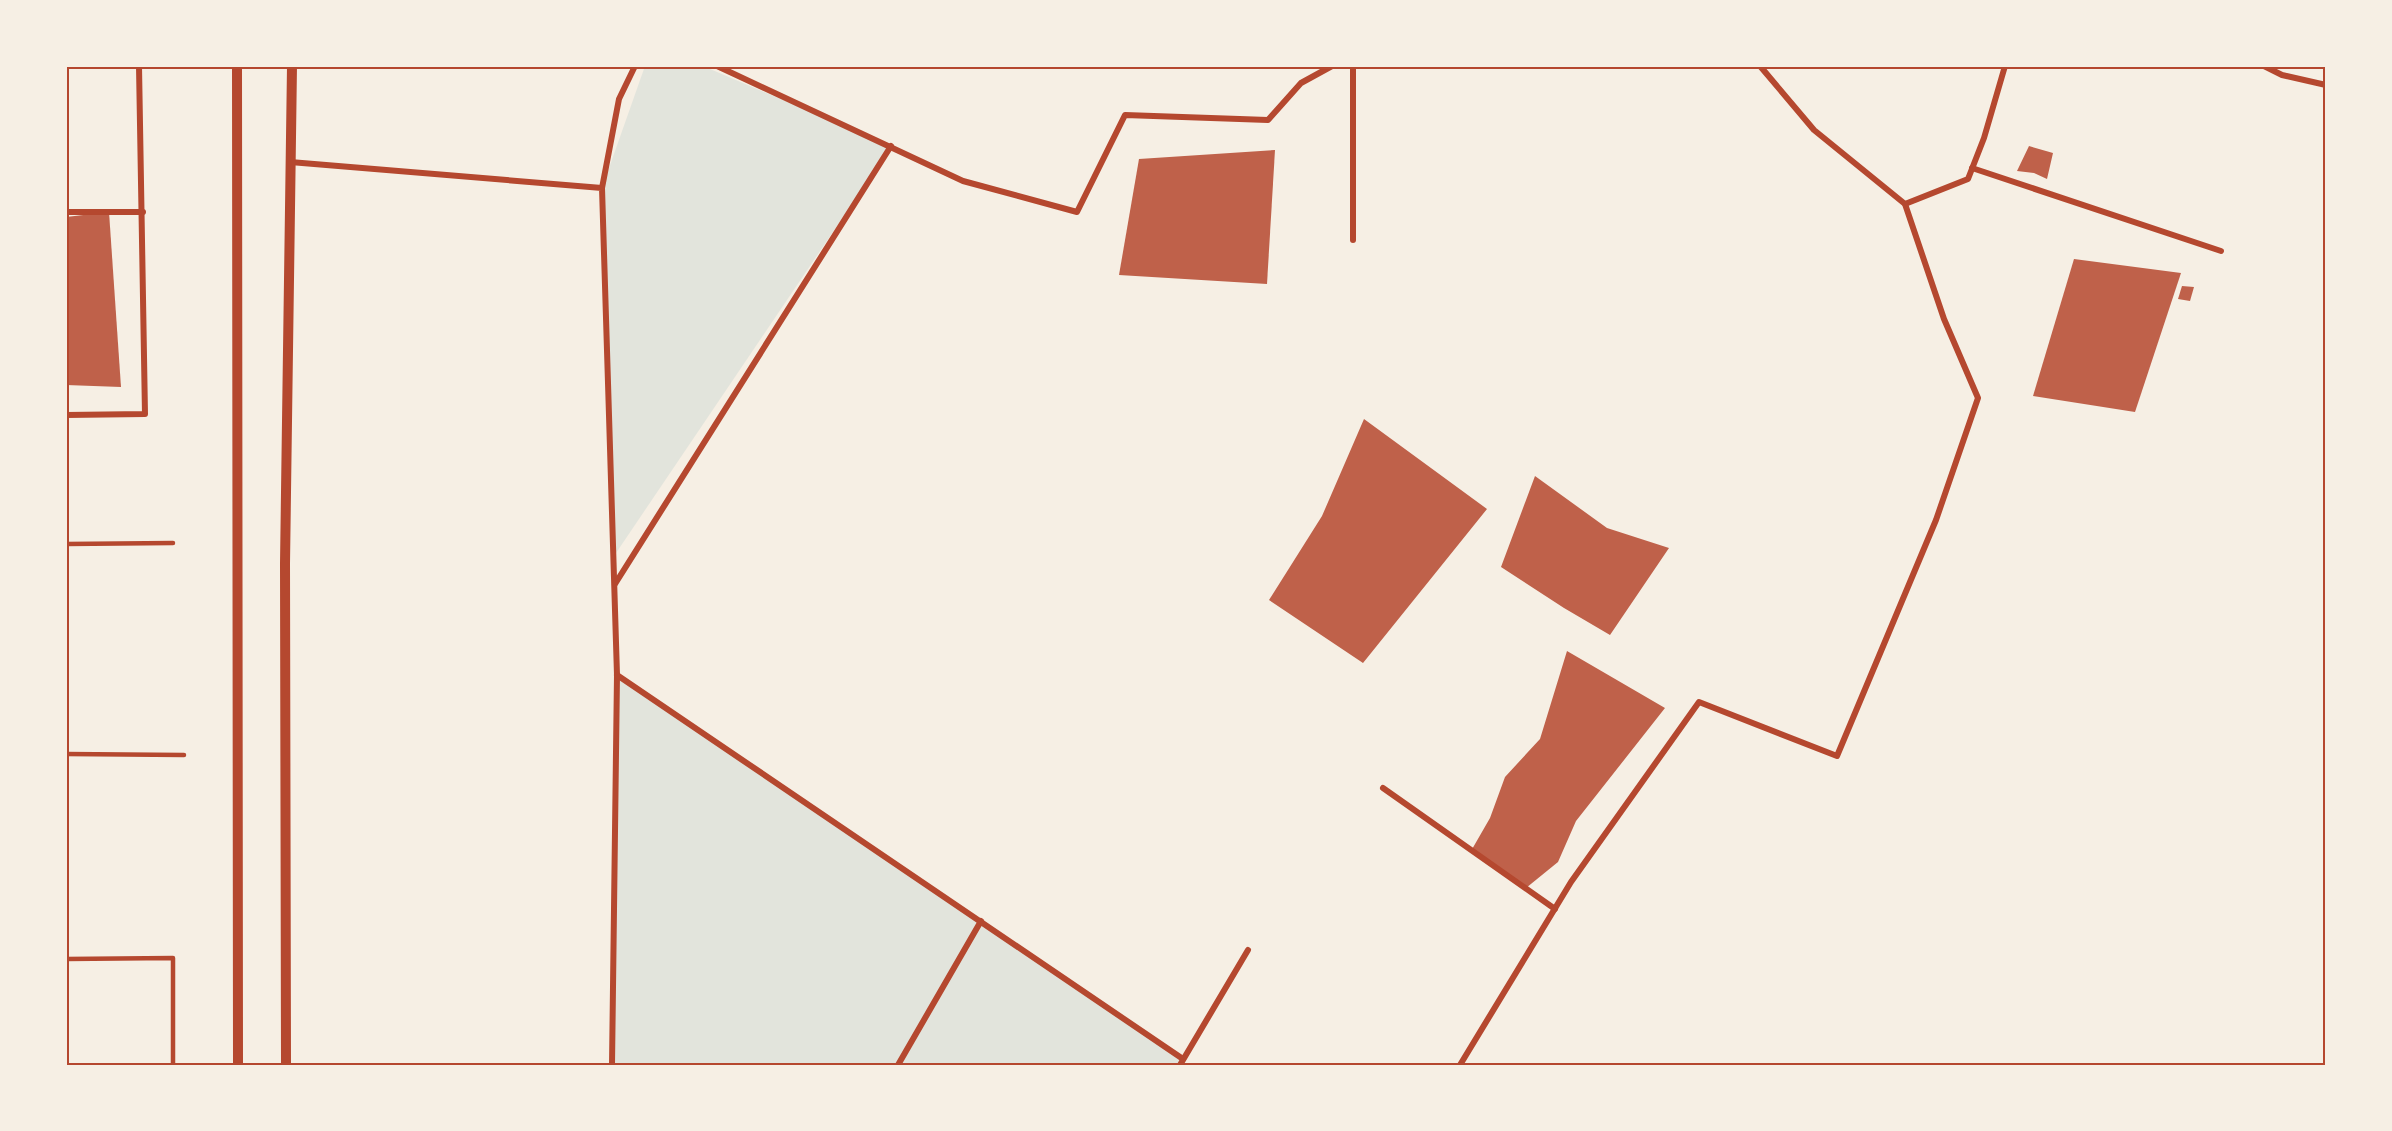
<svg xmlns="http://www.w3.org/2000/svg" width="2392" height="1131" font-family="'Asap Condensed',sans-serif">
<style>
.green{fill:#e2e4dc}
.building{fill:#bf614a}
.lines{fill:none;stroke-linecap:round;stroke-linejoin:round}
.service{stroke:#b5482f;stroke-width:4.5}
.minor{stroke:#b5482f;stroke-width:6}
.tertiary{stroke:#b5482f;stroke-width:10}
.neatline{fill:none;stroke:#b5482f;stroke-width:2}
</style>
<rect width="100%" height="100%" fill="#f6efe4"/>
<!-- green -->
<g class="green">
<path d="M645 66H703L891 146 614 556 602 188Z"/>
<path d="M617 675 1183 1059 1180 1065H612Z"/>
</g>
<!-- building -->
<g class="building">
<path d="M2029 146 2053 153 2047 179 2034 173 2017 171Z"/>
<path d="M1275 150 1267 284 1119 275 1139 159Z"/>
<path d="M109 212 121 387 66 385V217Z"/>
<path d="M2074 259 2181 273 2135 412 2033 396Z"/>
<path d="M2182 286 2194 287 2190 301 2178 299Z"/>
<path d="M1364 419 1487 509 1363 663 1269 600 1322 516Z"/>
<path d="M1535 476 1607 528 1669 548 1610 635 1564 608 1501 567Z"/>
<path d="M1567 651 1665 708 1576 821 1558 862 1526 888 1471 851 1490 818 1505 777 1540 739Z"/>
</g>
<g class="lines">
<!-- service -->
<g class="service">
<path d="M66 544 173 543"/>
<path d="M66 754 184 755"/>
<path d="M66 959 173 958V1065"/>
</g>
<!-- minor -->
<g class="minor">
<path d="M717 66 963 181 1077 212 1125 115 1268 120 1301 83 1332 66"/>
<path d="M2264 66 2282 75 2326 85"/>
<path d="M290 162 602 188 617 675 612 1065"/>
<path d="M1972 168 2221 251"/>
<path d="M602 188 619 99 635 66"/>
<path d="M1905 204 1968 179 1984 138 2005 66"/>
<path d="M66 212H143"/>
<path d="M1353 240V66"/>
<path d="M66 415 145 414 139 66"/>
<path d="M615 584 891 146"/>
<path d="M617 675 1183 1059"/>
<path d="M1383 788 1555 909"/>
<path d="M898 1065 981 921"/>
<path d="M1180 1065 1248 950"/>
<path d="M1460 1065 1571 882 1699 702 1837 756 1936 520 1978 398 1944 319 1905 204 1814 130 1760 66"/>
</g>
<!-- tertiary -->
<g class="tertiary">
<path d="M237 66 238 1065"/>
<path d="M286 1065 285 564 292 66"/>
</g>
</g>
<!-- border -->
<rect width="2392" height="1131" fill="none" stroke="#f6efe4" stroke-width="135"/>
<rect x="68" y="68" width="2256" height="996" class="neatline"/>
</svg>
